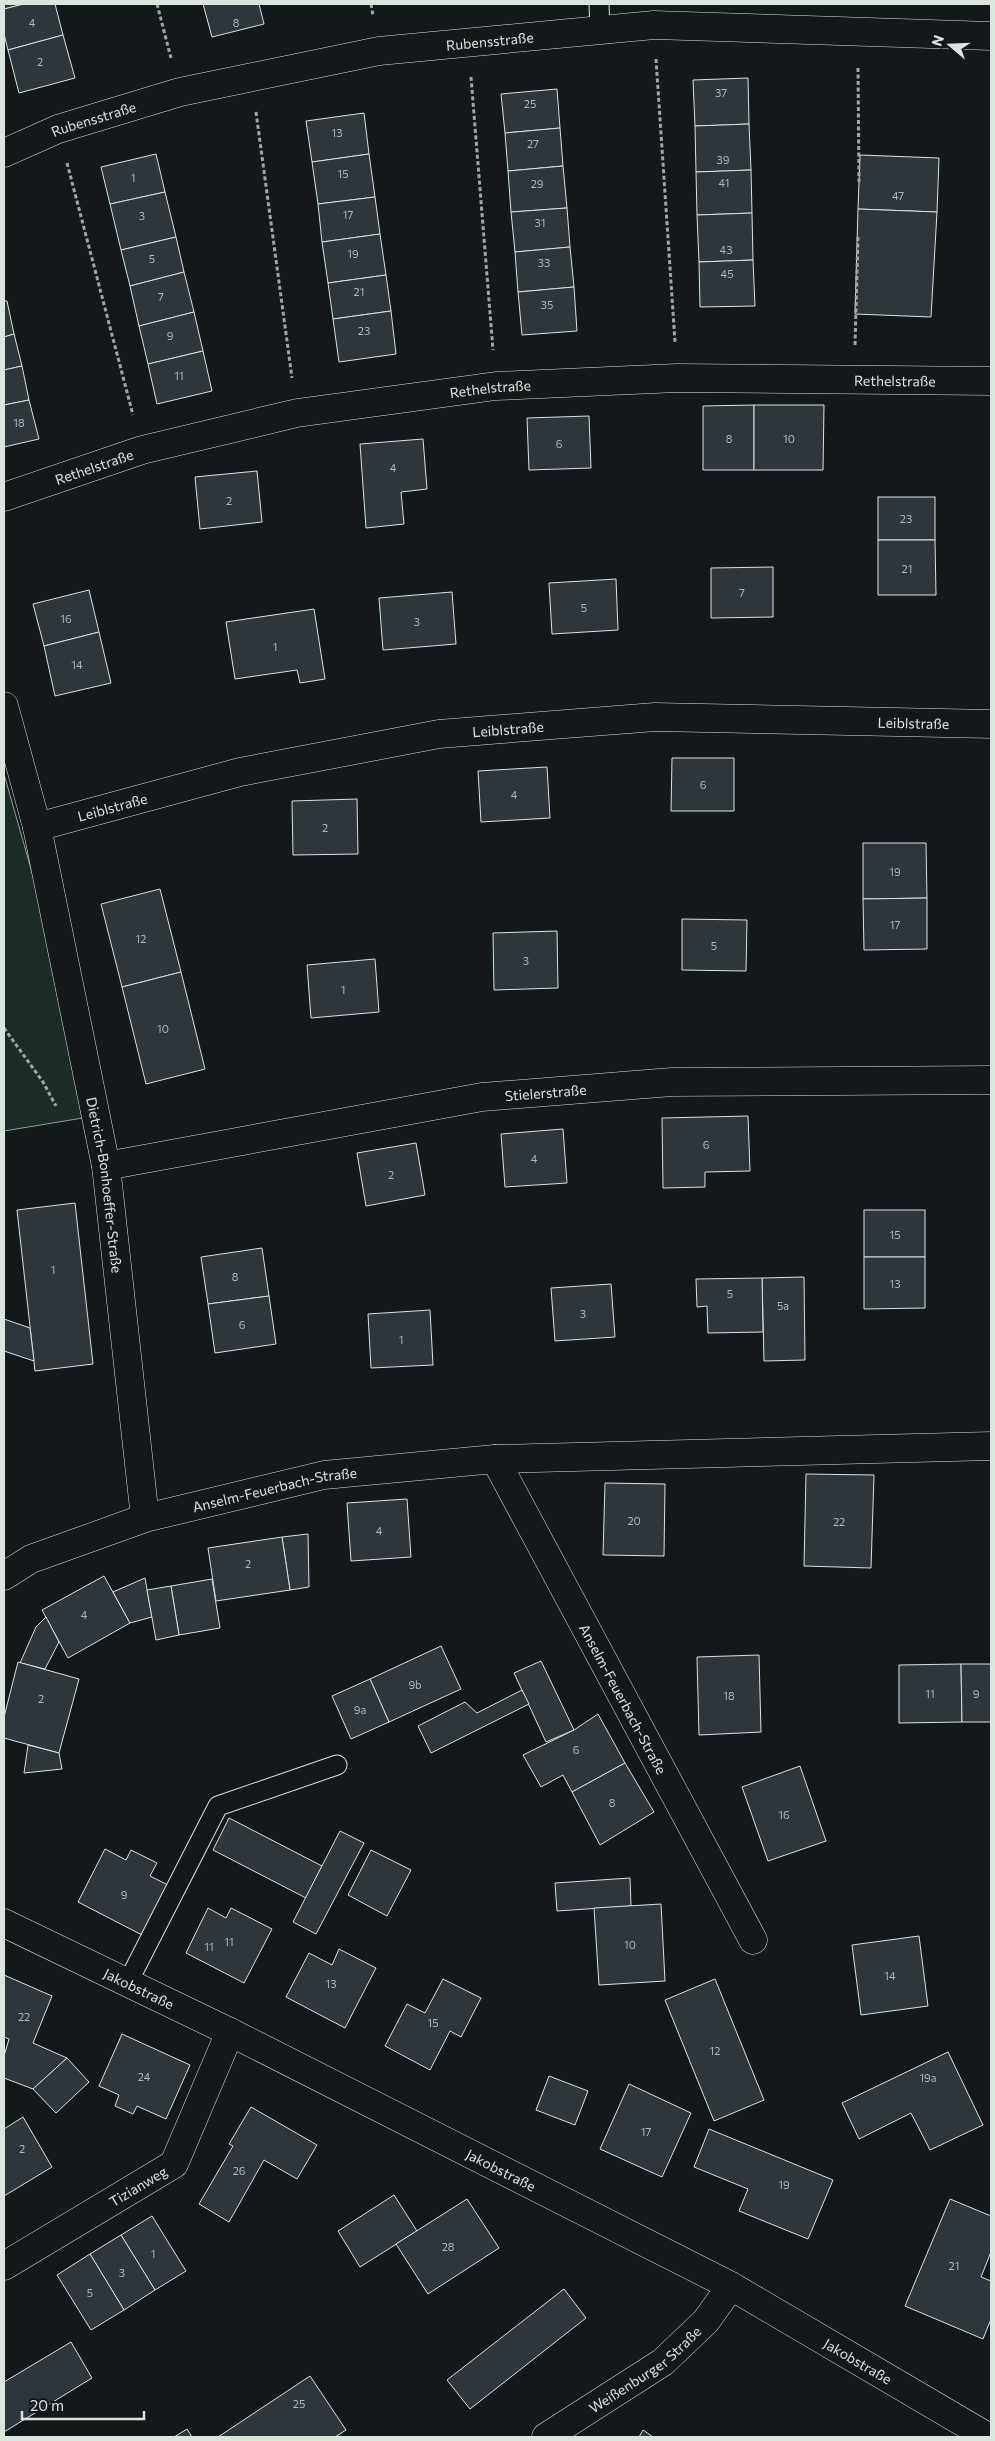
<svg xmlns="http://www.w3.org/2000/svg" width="995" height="2441" font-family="Commissioner,sans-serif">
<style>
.green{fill:#1a2d24;stroke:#939e99}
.building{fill:#2c363c;stroke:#d8e6dc}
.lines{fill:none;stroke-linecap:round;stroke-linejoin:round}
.service-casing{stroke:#d8e6dc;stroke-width:21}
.minor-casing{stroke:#d8e6dc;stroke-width:29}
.path{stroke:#9da8a2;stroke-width:3;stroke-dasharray:4 2.5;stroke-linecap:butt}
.service{stroke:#14181c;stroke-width:19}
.minor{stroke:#14181c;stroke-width:28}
.labels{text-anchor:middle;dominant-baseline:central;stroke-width:4;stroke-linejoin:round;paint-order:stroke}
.number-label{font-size:11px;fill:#adbab4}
.street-label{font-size:14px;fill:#d8e6dc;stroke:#14181c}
</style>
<rect width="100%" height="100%" fill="#14181c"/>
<!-- green -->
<path class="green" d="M4 774 101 1115 4 1131Z"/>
<!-- building -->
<g class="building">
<path d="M4 4H24L4 9Z"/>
<path d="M24 4H55L63 35 8 50 4 34V9Z"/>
<path d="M203 4H259L264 24 212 37Z"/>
<path d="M63 35 75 78 19 93 8 50Z"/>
<path d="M748 78 749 124 695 126 693 80Z"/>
<path d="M557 89 560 128 505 133 501 94Z"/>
<path d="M364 113 369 154 312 162 306 121Z"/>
<path d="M749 124 751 170 696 172 695 126Z"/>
<path d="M560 128 563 166 508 171 505 133Z"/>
<path d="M156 154 165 192 110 204 101 167Z"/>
<path d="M369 154 375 197 318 204 312 162Z"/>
<path d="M860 155 939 158 937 212 858 209Z"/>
<path d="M563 166 567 208 511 212 508 171Z"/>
<path d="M751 170 752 213 697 215 696 172Z"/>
<path d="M165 192 176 237 121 250 110 204Z"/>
<path d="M375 197 380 234 322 242 318 204Z"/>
<path d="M567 208 570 247 515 252 511 212Z"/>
<path d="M858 209 937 212 931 317 855 314Z"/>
<path d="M752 213 753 260 699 262 697 215Z"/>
<path d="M380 234 386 275 328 283 322 242Z"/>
<path d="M176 237 184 272 130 286 121 250Z"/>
<path d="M570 247 574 287 518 292 515 252Z"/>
<path d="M753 260 755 306 700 307 699 262Z"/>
<path d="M184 272 194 312 139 326 130 286Z"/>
<path d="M386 275 391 311 333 319 328 283Z"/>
<path d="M574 287 577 331 522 335 518 292Z"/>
<path d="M4 301H7L14 334 4 337Z"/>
<path d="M391 311 396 354 339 362 333 319Z"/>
<path d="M194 312 203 351 148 364 139 326Z"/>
<path d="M14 334 22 366 4 370V337Z"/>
<path d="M203 351 212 391 157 404 148 364Z"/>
<path d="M22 366 29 400 4 405V370Z"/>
<path d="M29 400 39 439 4 447V405Z"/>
<path d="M754 405V470H703V406Z"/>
<path d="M754 405H824L823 470H754Z"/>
<path d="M589 416 591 468 529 470 527 418Z"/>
<path d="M423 439 427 489 401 492 404 524 366 528 360 444Z"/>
<path d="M257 471 262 522 200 529 195 477Z"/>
<rect x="878" y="497" width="57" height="43"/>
<path d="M878 540H935L936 595H878Z"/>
<path d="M773 567V617L711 618V568Z"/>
<path d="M616 579 618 630 552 634 549 583Z"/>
<path d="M89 590 99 632 44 646 33 604Z"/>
<path d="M452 592 456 644 383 650 379 598Z"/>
<path d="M314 609 325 679 300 683 297 670 235 679 226 622Z"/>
<path d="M99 632 111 683 55 696 44 646Z"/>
<path d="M672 758H734V811H671Z"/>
<path d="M547 767 550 818 481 822 478 771Z"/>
<path d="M357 799 358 854 293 855 292 801Z"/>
<path d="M863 843H926L927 898 863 899Z"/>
<path d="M160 889 181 972 122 987 101 904Z"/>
<path d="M927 898V949L864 950 863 899Z"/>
<path d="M682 919 747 920 746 971 682 970Z"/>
<path d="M557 931 558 988 494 990 493 933Z"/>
<path d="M375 959 379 1012 311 1018 307 965Z"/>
<path d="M181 972 205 1069 146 1084 122 987Z"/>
<path d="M748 1116 750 1171 705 1172V1187L663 1188 662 1118Z"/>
<path d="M563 1129 567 1183 505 1187 501 1134Z"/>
<path d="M416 1143 425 1195 366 1206 357 1153Z"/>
<path d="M75 1203 93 1364 35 1371 17 1210Z"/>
<rect x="864" y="1210" width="61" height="47"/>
<path d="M262 1248 269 1296 208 1304 201 1257Z"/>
<path d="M864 1257H925V1308L864 1309Z"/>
<path d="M804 1277 805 1360 764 1361 762 1278Z"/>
<path d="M762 1278 763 1332 708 1333 707 1306 697 1307 696 1279Z"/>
<path d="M611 1284 615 1337 555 1341 551 1288Z"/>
<path d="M269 1296 276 1344 215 1353 208 1304Z"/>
<path d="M430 1310 433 1365 371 1368 368 1314Z"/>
<path d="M4 1319 30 1328 34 1361 4 1351Z"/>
<path d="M806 1474 874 1475 871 1568 804 1566Z"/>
<path d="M605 1483 665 1484 664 1556 603 1555Z"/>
<path d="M407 1499 411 1557 351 1561 347 1503Z"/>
<path d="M308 1534 309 1587 290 1590 282 1537Z"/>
<path d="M282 1537 290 1590 216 1601 208 1548Z"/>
<path d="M104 1576 130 1623 68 1658 42 1610Z"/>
<path d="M145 1578 152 1617 130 1623 113 1592Z"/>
<path d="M212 1579 220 1628 179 1635 171 1586Z"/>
<path d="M171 1586 179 1635 156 1640 147 1590Z"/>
<path d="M46 1617 59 1642 45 1669 20 1663 36 1627Z"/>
<path d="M441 1646 461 1689 389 1722 370 1679Z"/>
<path d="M759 1655 761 1732 699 1735 697 1657Z"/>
<path d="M541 1661 574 1730 546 1742 514 1673Z"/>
<path d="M18 1662 79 1679 59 1753 4 1738V1717Z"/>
<path d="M961 1664 962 1722 899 1723V1665Z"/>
<path d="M961 1664H991V1722H962Z"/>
<path d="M370 1679 389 1722 351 1739 332 1696Z"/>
<path d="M522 1690 529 1704 431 1753 418 1726 465 1702 477 1713Z"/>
<path d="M598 1714 625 1763 572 1792 563 1775 541 1787 523 1755 574 1730Z"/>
<path d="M28 1745 59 1753 62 1769 24 1773Z"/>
<path d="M625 1763 654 1812 600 1845 572 1792Z"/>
<path d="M800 1766 826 1841 768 1861 742 1787Z"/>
<path d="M229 1818 322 1866 306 1898 213 1850Z"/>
<path d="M340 1831 364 1843 316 1934 293 1922Z"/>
<path d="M105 1849 126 1860 131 1850 157 1863 150 1876 170 1886 144 1936 78 1902Z"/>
<path d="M371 1850 411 1870 387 1916 348 1895Z"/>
<path d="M630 1878 631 1906 557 1911 555 1883Z"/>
<path d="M661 1904 665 1981 599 1985 594 1908Z"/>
<path d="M208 1908 226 1918 231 1908 272 1929 244 1983 186 1953Z"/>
<path d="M919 1936 928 2006 861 2015 852 1945Z"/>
<path d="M339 1949 376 1968 345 2028 286 1997 309 1953 332 1965Z"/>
<path d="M4 1975 52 1996 33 2043 67 2058 33 2089 4 2078V2056L9 2039 4 2037Z"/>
<path d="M443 1979 481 1998 461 2037 450 2031 430 2070 385 2046 407 2004 425 2013Z"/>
<path d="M715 1979 764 2100 714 2121 665 2000Z"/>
<path d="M122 2034 190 2065 166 2119 137 2106 133 2114 115 2106 119 2095 99 2086Z"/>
<path d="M948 2052 983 2125 930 2150 911 2113 859 2139 842 2103Z"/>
<path d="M67 2058 89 2082 56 2113 33 2089Z"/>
<path d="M549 2076 588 2091 575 2125 536 2110Z"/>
<path d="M629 2084 691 2113 662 2177 600 2149Z"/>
<path d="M251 2107 317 2145 297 2179 264 2160 229 2222 199 2204 233 2146 229 2144Z"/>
<path d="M23 2117 52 2167 4 2196V2129Z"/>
<path d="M709 2129 833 2180 808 2239 739 2211 748 2189 694 2167Z"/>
<path d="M394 2195 417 2231 360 2267 338 2231Z"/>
<path d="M467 2199 499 2248 428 2294 396 2244Z"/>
<path d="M950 2199 991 2216V2252L981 2277 991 2281V2319L983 2339 905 2306Z"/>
<path d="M152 2216 186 2271 155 2290 121 2235Z"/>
<path d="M121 2235 155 2290 124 2310 90 2254Z"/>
<path d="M90 2254 124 2310 91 2330 57 2275Z"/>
<path d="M564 2289 586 2318 470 2409 447 2380Z"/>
<path d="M71 2342 92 2378 4 2432V2382Z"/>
<path d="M310 2376 346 2430 335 2437H218Z"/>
<path d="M187 2429 192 2437H174Z"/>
<path d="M643 2430 653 2437H639Z"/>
</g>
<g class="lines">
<defs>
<g id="service">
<path d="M599 4 600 30"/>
<path d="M128 1982 218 1806 337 1765"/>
</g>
<g id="minor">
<path id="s1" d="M4 153 58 129 180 92 379 51 654 25 991 36"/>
<path id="s2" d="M4 497 142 450 297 413 496 386 677 378 991 381"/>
<path id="s3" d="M4 706 37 827 106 1166 145 1518"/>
<path id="s4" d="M37 827 240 772 439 734 655 717 991 724"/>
<path id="s5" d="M106 1166 482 1097 672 1082 991 1080"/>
<path id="s6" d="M495 1459 753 1940"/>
<path id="s7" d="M4 1576 31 1559 145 1518 324 1475 495 1459 991 1446"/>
<path id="s8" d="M4 1923 230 2032 731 2286 988 2437"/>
<path id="s9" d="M4 2266 174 2164 230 2032"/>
<path id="s10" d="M546 2437 663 2362 706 2321 731 2286"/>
</g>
</defs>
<!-- service casing -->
<use href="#service" class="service-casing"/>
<!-- minor casing -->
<use href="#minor" class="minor-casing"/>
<!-- path -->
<g class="path">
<path d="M157 4 171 58"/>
<path d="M371 4 373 16"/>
<path d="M656 59 675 342"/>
<path d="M858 68 859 182"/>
<path d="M471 77 493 350"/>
<path d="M256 112 292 378"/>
<path d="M67 163 133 415"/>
<path d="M855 345 858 236"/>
<path d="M4 1028 43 1082 56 1106"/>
</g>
<!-- service -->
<use href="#service" class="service"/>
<!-- minor -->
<use href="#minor" class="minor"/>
</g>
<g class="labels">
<!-- number labels -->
<g class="number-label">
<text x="32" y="22">4</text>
<text x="236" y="22">8</text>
<text x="40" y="61">2</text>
<text x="721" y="92">37</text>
<text x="530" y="103">25</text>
<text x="337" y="132">13</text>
<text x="533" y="143">27</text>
<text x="723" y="159">39</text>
<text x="343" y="173">15</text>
<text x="133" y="177">1</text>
<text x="724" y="182">41</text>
<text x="537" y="183">29</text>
<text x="898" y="195">47</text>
<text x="348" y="214">17</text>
<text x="142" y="215">3</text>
<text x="540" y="222">31</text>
<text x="726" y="249">43</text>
<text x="353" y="253">19</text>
<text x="152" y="258">5</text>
<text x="544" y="262">33</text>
<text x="727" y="273">45</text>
<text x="359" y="291">21</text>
<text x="161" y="296">7</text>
<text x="547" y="304">35</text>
<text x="364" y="330">23</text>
<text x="170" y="335">9</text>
<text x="179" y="375">11</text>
<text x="19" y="422">18</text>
<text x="729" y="438">8</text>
<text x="789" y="438">10</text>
<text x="559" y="443">6</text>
<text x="393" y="467">4</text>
<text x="229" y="500">2</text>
<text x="906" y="518">23</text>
<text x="907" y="568">21</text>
<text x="742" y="592">7</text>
<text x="584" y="607">5</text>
<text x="66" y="618">16</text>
<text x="417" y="621">3</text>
<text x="275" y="646">1</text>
<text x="77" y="664">14</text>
<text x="703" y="784">6</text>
<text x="514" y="794">4</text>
<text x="325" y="827">2</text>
<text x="895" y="871">19</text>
<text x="895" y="924">17</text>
<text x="141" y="938">12</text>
<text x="714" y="945">5</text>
<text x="526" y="960">3</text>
<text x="343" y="989">1</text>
<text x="163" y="1028">10</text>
<text x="706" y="1144">6</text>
<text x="534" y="1158">4</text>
<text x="391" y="1174">2</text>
<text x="895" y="1234">15</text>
<text x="53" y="1269">1</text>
<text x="235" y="1276">8</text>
<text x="895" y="1283">13</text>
<text x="730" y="1293">5</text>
<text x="783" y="1305">5a</text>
<text x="583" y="1313">3</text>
<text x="242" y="1324">6</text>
<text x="401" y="1339">1</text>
<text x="634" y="1520">20</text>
<text x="839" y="1521">22</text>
<text x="379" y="1530">4</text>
<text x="248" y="1563">2</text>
<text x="84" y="1614">4</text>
<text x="415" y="1684">9b</text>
<text x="930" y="1693">11</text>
<text x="976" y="1693">9</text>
<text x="729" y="1695">18</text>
<text x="41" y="1698">2</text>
<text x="360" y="1709">9a</text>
<text x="576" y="1749">6</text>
<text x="612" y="1802">8</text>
<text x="784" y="1814">16</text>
<text x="124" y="1894">9</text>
<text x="229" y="1941">11</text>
<text x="630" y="1944">10</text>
<text x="209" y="1946">11</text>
<text x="890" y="1975">14</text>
<text x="331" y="1983">13</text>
<text x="24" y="2016">22</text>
<text x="433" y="2022">15</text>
<text x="715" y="2050">12</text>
<text x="144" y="2076">24</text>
<text x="928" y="2077">19a</text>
<text x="646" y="2131">17</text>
<text x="22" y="2148">2</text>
<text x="239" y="2170">26</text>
<text x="784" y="2184">19</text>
<text x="448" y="2246">28</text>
<text x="153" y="2253">1</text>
<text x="954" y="2265">21</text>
<text x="122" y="2272">3</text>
<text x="90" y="2292">5</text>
<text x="299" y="2403">25</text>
</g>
<!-- street labels -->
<g class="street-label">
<text stroke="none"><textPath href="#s1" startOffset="501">Rubensstraße</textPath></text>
<text stroke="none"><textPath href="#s1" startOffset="96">Rubensstraße</textPath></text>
<text stroke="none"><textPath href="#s2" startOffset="905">Rethelstraße</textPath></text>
<text stroke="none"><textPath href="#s2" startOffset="500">Rethelstraße</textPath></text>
<text stroke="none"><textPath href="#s2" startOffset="95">Rethelstraße</textPath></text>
<text stroke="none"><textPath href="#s4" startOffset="888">Leiblstraße</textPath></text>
<text stroke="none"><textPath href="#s4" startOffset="482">Leiblstraße</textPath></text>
<text stroke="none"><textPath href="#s4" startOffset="78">Leiblstraße</textPath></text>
<text stroke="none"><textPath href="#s5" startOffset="446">Stielerstraße</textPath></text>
<text stroke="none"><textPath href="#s3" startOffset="490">Dietrich-Bonhoeffer-Straße</textPath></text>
<text stroke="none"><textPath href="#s7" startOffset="286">Anselm-Feuerbach-Straße</textPath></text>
<text stroke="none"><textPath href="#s6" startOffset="272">Anselm-Feuerbach-Straße</textPath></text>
<text stroke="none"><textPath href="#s8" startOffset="150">Jakobstraße</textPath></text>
<text stroke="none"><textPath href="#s8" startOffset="555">Jakobstraße</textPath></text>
<text stroke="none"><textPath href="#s9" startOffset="156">Tizianweg</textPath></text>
<text stroke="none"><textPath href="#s8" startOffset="960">Jakobstraße</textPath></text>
<text stroke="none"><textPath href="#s10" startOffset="120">Weißenburger Straße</textPath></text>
</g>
</g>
<!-- border -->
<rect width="995" height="2441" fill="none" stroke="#d8e6dc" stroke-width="10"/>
<!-- north arrow -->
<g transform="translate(950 45) rotate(289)" stroke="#14181c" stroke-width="4" paint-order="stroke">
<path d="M0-4L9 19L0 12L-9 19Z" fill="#d8e6dc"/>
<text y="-8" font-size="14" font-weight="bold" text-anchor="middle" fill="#d8e6dc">N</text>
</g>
<!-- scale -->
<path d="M22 2411v8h122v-8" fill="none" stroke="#d8e6dc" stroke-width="2.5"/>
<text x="30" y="2411" font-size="15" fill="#d8e6dc" stroke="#14181c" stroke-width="4" paint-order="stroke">20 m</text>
</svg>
